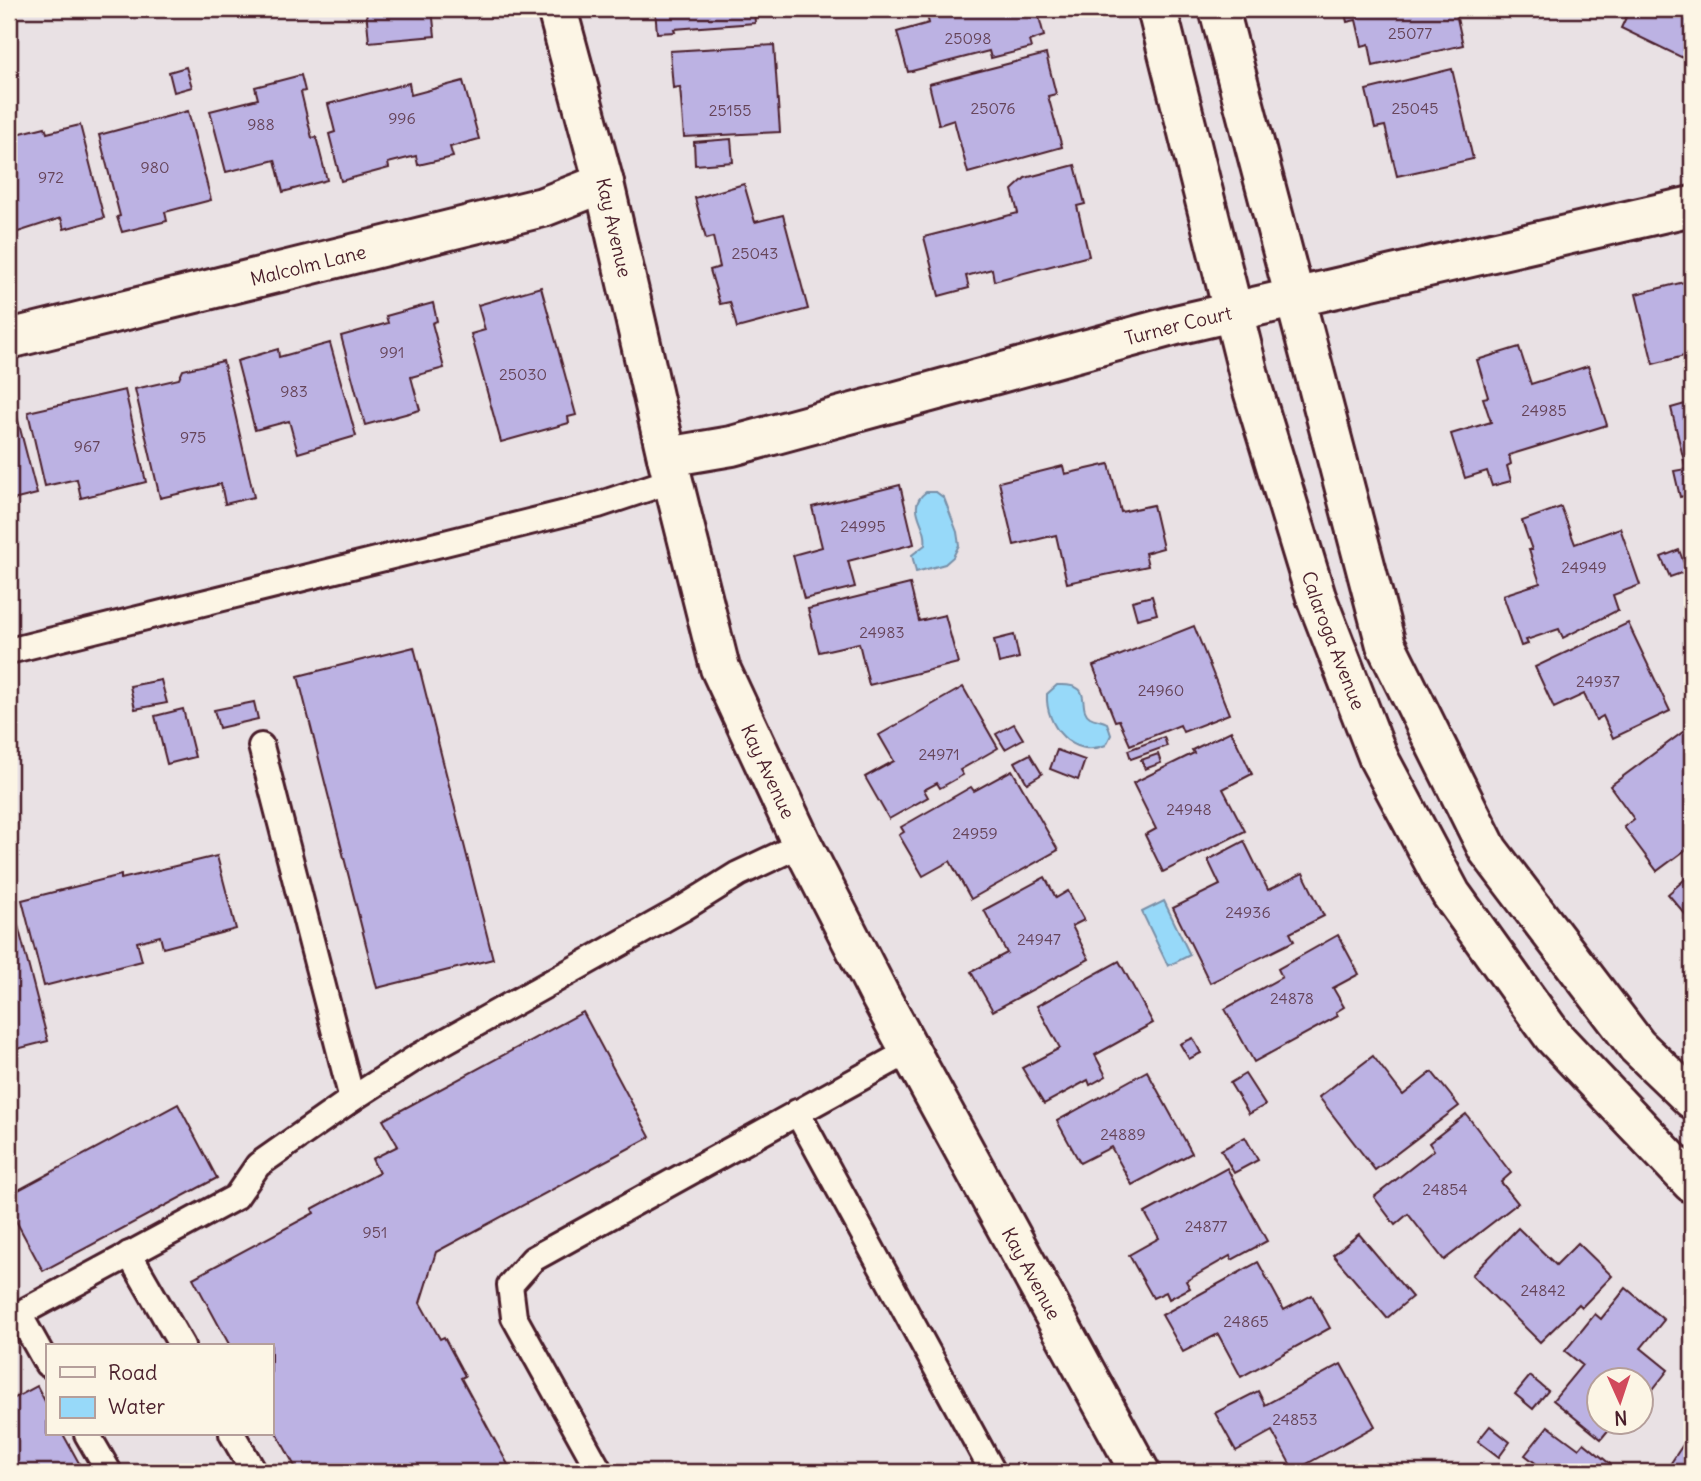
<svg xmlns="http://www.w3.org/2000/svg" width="1701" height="1481" font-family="Delius,sans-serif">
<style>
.water{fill:#97d9f9;stroke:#788fa7;stroke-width:2}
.building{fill:#bcb2e3;stroke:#4a1f2b;stroke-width:2}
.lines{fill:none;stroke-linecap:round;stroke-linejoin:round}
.service-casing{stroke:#4a1f2b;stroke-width:30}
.minor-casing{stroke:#4a1f2b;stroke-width:44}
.tertiary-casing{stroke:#4a1f2b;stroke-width:44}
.service{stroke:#fcf5e5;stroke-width:24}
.minor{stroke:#fcf5e5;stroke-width:38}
.tertiary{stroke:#fcf5e5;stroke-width:38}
.labels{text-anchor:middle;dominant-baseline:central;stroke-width:5;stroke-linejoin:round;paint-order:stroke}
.number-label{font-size:16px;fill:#664459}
.street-label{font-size:19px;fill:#4a1f2b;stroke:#fcf5e5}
</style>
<rect width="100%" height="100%" fill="#e9e1e4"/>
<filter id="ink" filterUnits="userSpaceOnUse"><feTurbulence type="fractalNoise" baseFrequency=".0143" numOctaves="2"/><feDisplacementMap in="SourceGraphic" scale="14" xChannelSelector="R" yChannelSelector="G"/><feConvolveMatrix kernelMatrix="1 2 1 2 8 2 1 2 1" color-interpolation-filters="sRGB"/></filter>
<g filter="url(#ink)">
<!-- water -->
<g class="water">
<path d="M926 492H936L944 498 957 532 959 545 953 557 945 564 916 572 912 555 925 545C929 525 904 508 926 492Z"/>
<path d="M1057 685C1097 683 1075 707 1090 717 1095 720 1102 720 1107 723L1111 735 1106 745C1073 759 1045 726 1047 694Z"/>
<path d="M1164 901 1190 955 1168 966 1142 912Z"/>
</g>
<!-- building -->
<g class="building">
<path d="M366 9H432L435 36 369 42Z"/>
<path d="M655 9H754L755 23 674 29 675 32 657 33Z"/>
<path d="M925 9H1037L1044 36 1029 41 1031 48 991 58 989 51 908 72 897 32 929 23Z"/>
<path d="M1344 9H1455L1463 45 1373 66 1369 44 1362 46 1356 20 1347 22Z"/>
<path d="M1630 9H1692V45L1685 59 1621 28Z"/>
<path d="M774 45 780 132 684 137 680 87 673 88 670 51Z"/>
<path d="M1046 54 1056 94 1048 96 1062 147 968 173 954 120 939 125 929 84Z"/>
<path d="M186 67 192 87 174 92 169 72Z"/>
<path d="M1452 69 1473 159 1397 176 1385 126 1375 128 1366 90Z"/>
<path d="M301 75 305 91 301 92 312 138 316 137 327 180 283 192 275 160 226 172 210 111 258 99 255 87Z"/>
<path d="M463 81 479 139 450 147 453 157 418 165 416 156 388 163 389 168 341 181 329 134 335 132 328 104 409 83 411 95Z"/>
<path d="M188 111 211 200 165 212 167 221 122 232 117 217 120 216 99 135Z"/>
<path d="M80 125 104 218 64 229 61 218 12 234 9 223V136L45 127 47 133Z"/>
<path d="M731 139 733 162 695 165 694 142Z"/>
<path d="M1075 165 1085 204 1077 206 1089 256 994 281 992 269 966 276 969 288 939 296 924 237 1018 213 1012 190 1025 178Z"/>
<path d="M744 184 755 222 783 215 808 309 737 328 730 302 720 304 710 270 720 267 713 237 706 239 695 198Z"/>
<path d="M1692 280V354L1653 364 1636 294Z"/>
<path d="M541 287 576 415 568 417 569 423 501 442 471 334 485 330 478 305Z"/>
<path d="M433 303 437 321 432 323 444 368 411 377 420 410 365 425 341 336 388 323 386 316Z"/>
<path d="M330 343 356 436 298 453 289 421 255 430 237 361 278 349 279 357Z"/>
<path d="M1519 347 1531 384 1588 366 1607 425 1509 455 1511 464 1507 466 1511 481 1492 486 1487 471 1465 478 1451 434 1491 422 1483 398 1488 397 1477 360Z"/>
<path d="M223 361 254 497 225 504 221 484 160 498 135 389 179 379 183 370Z"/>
<path d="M125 390 146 482 81 498 77 479 45 486 28 412Z"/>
<path d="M1692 402V494L1680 497 1674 471 1686 469 1671 408Z"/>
<path d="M16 413 37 494 9 501V414Z"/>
<path d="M1109 464 1121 512 1153 505 1163 548 1145 553 1148 566 1067 583 1056 535 1014 545 999 482 1063 466 1065 474Z"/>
<path d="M900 485 914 544 848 561 855 587 804 599 793 555 822 547 812 507Z"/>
<path d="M1561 507 1575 544 1620 528 1640 585 1613 595 1618 610 1563 638 1559 629 1526 640 1528 644 1521 646 1503 595 1540 583 1529 550H1532L1522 521Z"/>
<path d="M1679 550 1687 571 1670 577 1661 557Z"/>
<path d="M910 584 919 621 945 615 958 663 869 685 859 643 819 652 808 609Z"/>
<path d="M1152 596 1157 614 1137 619 1132 601Z"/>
<path d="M1628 623 1670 711 1613 738 1603 716 1596 720 1584 694 1554 708 1535 667Z"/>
<path d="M1194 626 1229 714 1183 732 1180 725 1130 745 1119 720 1115 721 1093 666Z"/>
<path d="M1014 635 1019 658 999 663 994 640Z"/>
<path d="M414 647 493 959 377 988 298 676Z"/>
<path d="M161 680 167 703 135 709 130 686Z"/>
<path d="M963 687 998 748 960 770 963 775 940 788 937 783 924 790 928 797 889 819 865 777 894 761 879 735Z"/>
<path d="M254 702 258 719 219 728 214 710Z"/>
<path d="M183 709 195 757 167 764 155 716Z"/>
<path d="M1014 724 1023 739 1005 749 996 734Z"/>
<path d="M1687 729 1692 736V837L1690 838 1692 845 1657 871 1624 827 1634 819 1610 786Z"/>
<path d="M1231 731 1252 774 1223 789 1245 831 1163 872 1145 835 1156 829 1133 783 1194 753 1192 750Z"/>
<path d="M1164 737 1167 746 1131 759 1128 750Z"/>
<path d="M1057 750 1085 760 1078 780 1050 769Z"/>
<path d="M1030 754 1042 774 1027 783 1015 762Z"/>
<path d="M1158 754 1161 763 1145 769 1141 760Z"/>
<path d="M1012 770 1058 850 971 899 950 861 923 876 899 835 904 832 901 827 971 787 974 791Z"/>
<path d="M1244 841 1268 890 1303 873 1324 916 1290 933 1294 941 1210 983 1173 908 1220 885 1208 860Z"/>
<path d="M217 856 236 929 163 948 160 936 137 942 142 961 44 986 22 900 121 875V879Z"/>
<path d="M1692 873V922L1668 894Z"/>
<path d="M1045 877 1056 898 1068 891 1084 920 1072 926 1089 959 993 1011 971 972 1007 953 984 910Z"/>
<path d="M9 891 48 1041 9 1051Z"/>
<path d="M1338 935 1359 974 1333 988 1344 1007 1336 1012 1338 1016 1254 1062 1225 1009 1282 977 1278 969Z"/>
<path d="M1119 961 1153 1023 1095 1055 1106 1076 1090 1085 1088 1080 1044 1104 1022 1068 1060 1048 1037 1006Z"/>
<path d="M583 1012 650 1137 436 1252 420 1303 440 1339 444 1337 465 1376 461 1378 512 1472H298L271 1423V1346H230L193 1278 314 1213 312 1209 379 1173 372 1159 398 1146 383 1120Z"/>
<path d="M1193 1038 1201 1053 1189 1059 1180 1044Z"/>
<path d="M1373 1056 1403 1095 1432 1072 1459 1106 1375 1170 1319 1097Z"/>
<path d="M1147 1071 1192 1153 1132 1185 1111 1147 1080 1163 1057 1121Z"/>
<path d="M1245 1074 1265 1105 1249 1114 1230 1083Z"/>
<path d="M178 1104 217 1178 43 1271 9 1208V1195Z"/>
<path d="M1466 1114 1511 1173 1501 1182 1518 1203 1444 1260 1408 1214 1395 1225 1374 1197 1434 1150 1429 1143Z"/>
<path d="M1245 1137 1258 1160 1234 1173 1221 1150Z"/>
<path d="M1227 1168 1267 1241 1232 1260 1230 1256 1186 1281 1190 1288 1169 1299 1166 1292 1153 1298 1129 1255 1159 1238 1145 1213Z"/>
<path d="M1518 1228 1556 1265 1578 1243 1612 1276 1582 1307 1579 1304 1540 1342 1472 1275Z"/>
<path d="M1359 1234 1412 1297 1387 1318 1333 1255Z"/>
<path d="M1258 1262 1284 1310 1312 1295 1330 1328 1241 1377 1218 1334 1183 1352 1162 1315Z"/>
<path d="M1626 1288 1664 1320 1641 1348 1668 1370 1650 1393 1643 1387 1642 1389V1380H1600V1422H1615L1601 1439 1553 1400 1582 1365 1565 1351 1595 1314 1601 1319Z"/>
<path d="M1341 1364 1375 1426 1294 1471 1272 1431 1236 1451 1215 1413 1258 1391 1265 1405Z"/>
<path d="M1530 1376 1548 1391 1533 1409 1515 1394Z"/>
<path d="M37 1386 47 1405V1434H63L84 1472H9V1401Z"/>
<path d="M1490 1426 1510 1442 1499 1457 1478 1441Z"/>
<path d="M1548 1426 1579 1449 1584 1443 1610 1464 1604 1472H1547L1525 1455Z"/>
<path d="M1692 1431V1472H1665Z"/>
<path d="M1370 1464 1385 1472H1365Z"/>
</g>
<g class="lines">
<defs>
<g id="service">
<path d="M9 651 598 505 673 480"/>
<path d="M261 746 352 1099"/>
<path d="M797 1112 993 1472"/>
<path d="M129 1254 182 1346"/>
<path d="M47 1364 19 1314 236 1197 258 1165 352 1099 417 1057 682 909 738 874 802 844"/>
<path d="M87 1434 109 1472"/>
<path d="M232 1434 254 1472"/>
<path d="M600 1472 514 1317 510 1285 533 1259 911 1050"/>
</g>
<g id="minor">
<path id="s1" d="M557 9 604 183 667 457 720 668 802 844 879 994 1140 1472"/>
<path id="s2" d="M9 339 543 207 604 183"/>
</g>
<g id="tertiary">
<path id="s3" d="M1157 9 1252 387 1316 597 1379 759 1451 894 1553 1036 1692 1183"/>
<path d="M1219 9 1386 645 1488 850 1637 1046 1692 1099"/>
<path id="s4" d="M667 457 732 446 1176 325 1692 206"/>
</g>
</defs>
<!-- service casing -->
<use href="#service" class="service-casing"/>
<!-- minor casing -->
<use href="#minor" class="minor-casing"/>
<!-- tertiary casing -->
<use href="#tertiary" class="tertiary-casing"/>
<!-- service -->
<use href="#service" class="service"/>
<!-- minor -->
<use href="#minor" class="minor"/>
<!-- tertiary -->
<use href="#tertiary" class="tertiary"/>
</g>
</g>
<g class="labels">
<!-- number labels -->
<g class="number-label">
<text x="1410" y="33">25077</text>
<text x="968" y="38">25098</text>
<text x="993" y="108">25076</text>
<text x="1415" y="108">25045</text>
<text x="730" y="110">25155</text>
<text x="402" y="118">996</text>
<text x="261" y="124">988</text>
<text x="155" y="167">980</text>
<text x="51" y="177">972</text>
<text x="755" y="253">25043</text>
<text x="392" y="352">991</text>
<text x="523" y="374">25030</text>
<text x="294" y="391">983</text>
<text x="1544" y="410">24985</text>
<text x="193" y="437">975</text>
<text x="87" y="446">967</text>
<text x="863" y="526">24995</text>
<text x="1584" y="567">24949</text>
<text x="882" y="632">24983</text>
<text x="1598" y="681">24937</text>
<text x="1161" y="690">24960</text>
<text x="939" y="754">24971</text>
<text x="1189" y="809">24948</text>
<text x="975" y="833">24959</text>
<text x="1248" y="912">24936</text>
<text x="1039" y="939">24947</text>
<text x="1292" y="998">24878</text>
<text x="1123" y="1134">24889</text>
<text x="1445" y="1189">24854</text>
<text x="1206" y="1226">24877</text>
<text x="375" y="1232">951</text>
<text x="1543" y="1290">24842</text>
<text x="1246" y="1321">24865</text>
<text x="1295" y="1419">24853</text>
</g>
<!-- street labels -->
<g class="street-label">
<text stroke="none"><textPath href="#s1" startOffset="226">Kay Avenue</textPath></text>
<text stroke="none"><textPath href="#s2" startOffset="308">Malcolm Lane</textPath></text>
<text stroke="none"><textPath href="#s4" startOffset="528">Turner Court</textPath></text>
<text stroke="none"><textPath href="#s3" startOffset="656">Calaroga Avenue</textPath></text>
<text stroke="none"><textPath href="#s1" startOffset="793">Kay Avenue</textPath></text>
<text stroke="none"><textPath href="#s1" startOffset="1360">Kay Avenue</textPath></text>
</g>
</g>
<!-- margin -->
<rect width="1701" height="1481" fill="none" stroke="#fcf5e5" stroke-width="35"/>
<rect x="18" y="18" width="1666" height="1446" fill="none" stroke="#4a1f2b" stroke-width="2.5" filter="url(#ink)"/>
<!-- legend -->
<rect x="46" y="1344" width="228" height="91" fill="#fcf5e5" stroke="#b59f9b" stroke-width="2"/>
<rect x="60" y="1367" width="35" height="10" fill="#fcf5e5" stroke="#b59f9b" stroke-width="2"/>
<text x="108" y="1380" font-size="21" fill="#4a1f2b">Road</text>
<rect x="60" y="1397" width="35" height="21" fill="#97d9f9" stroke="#b59f9b" stroke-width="2"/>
<text x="108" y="1414" font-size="21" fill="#4a1f2b">Water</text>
<!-- north arrow -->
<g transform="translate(1620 1401) rotate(177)"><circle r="33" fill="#fcf5e5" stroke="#b59f9b" stroke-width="2"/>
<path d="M0-5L12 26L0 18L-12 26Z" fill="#d1495b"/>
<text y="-10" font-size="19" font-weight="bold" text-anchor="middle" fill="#4a1f2b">N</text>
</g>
</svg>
